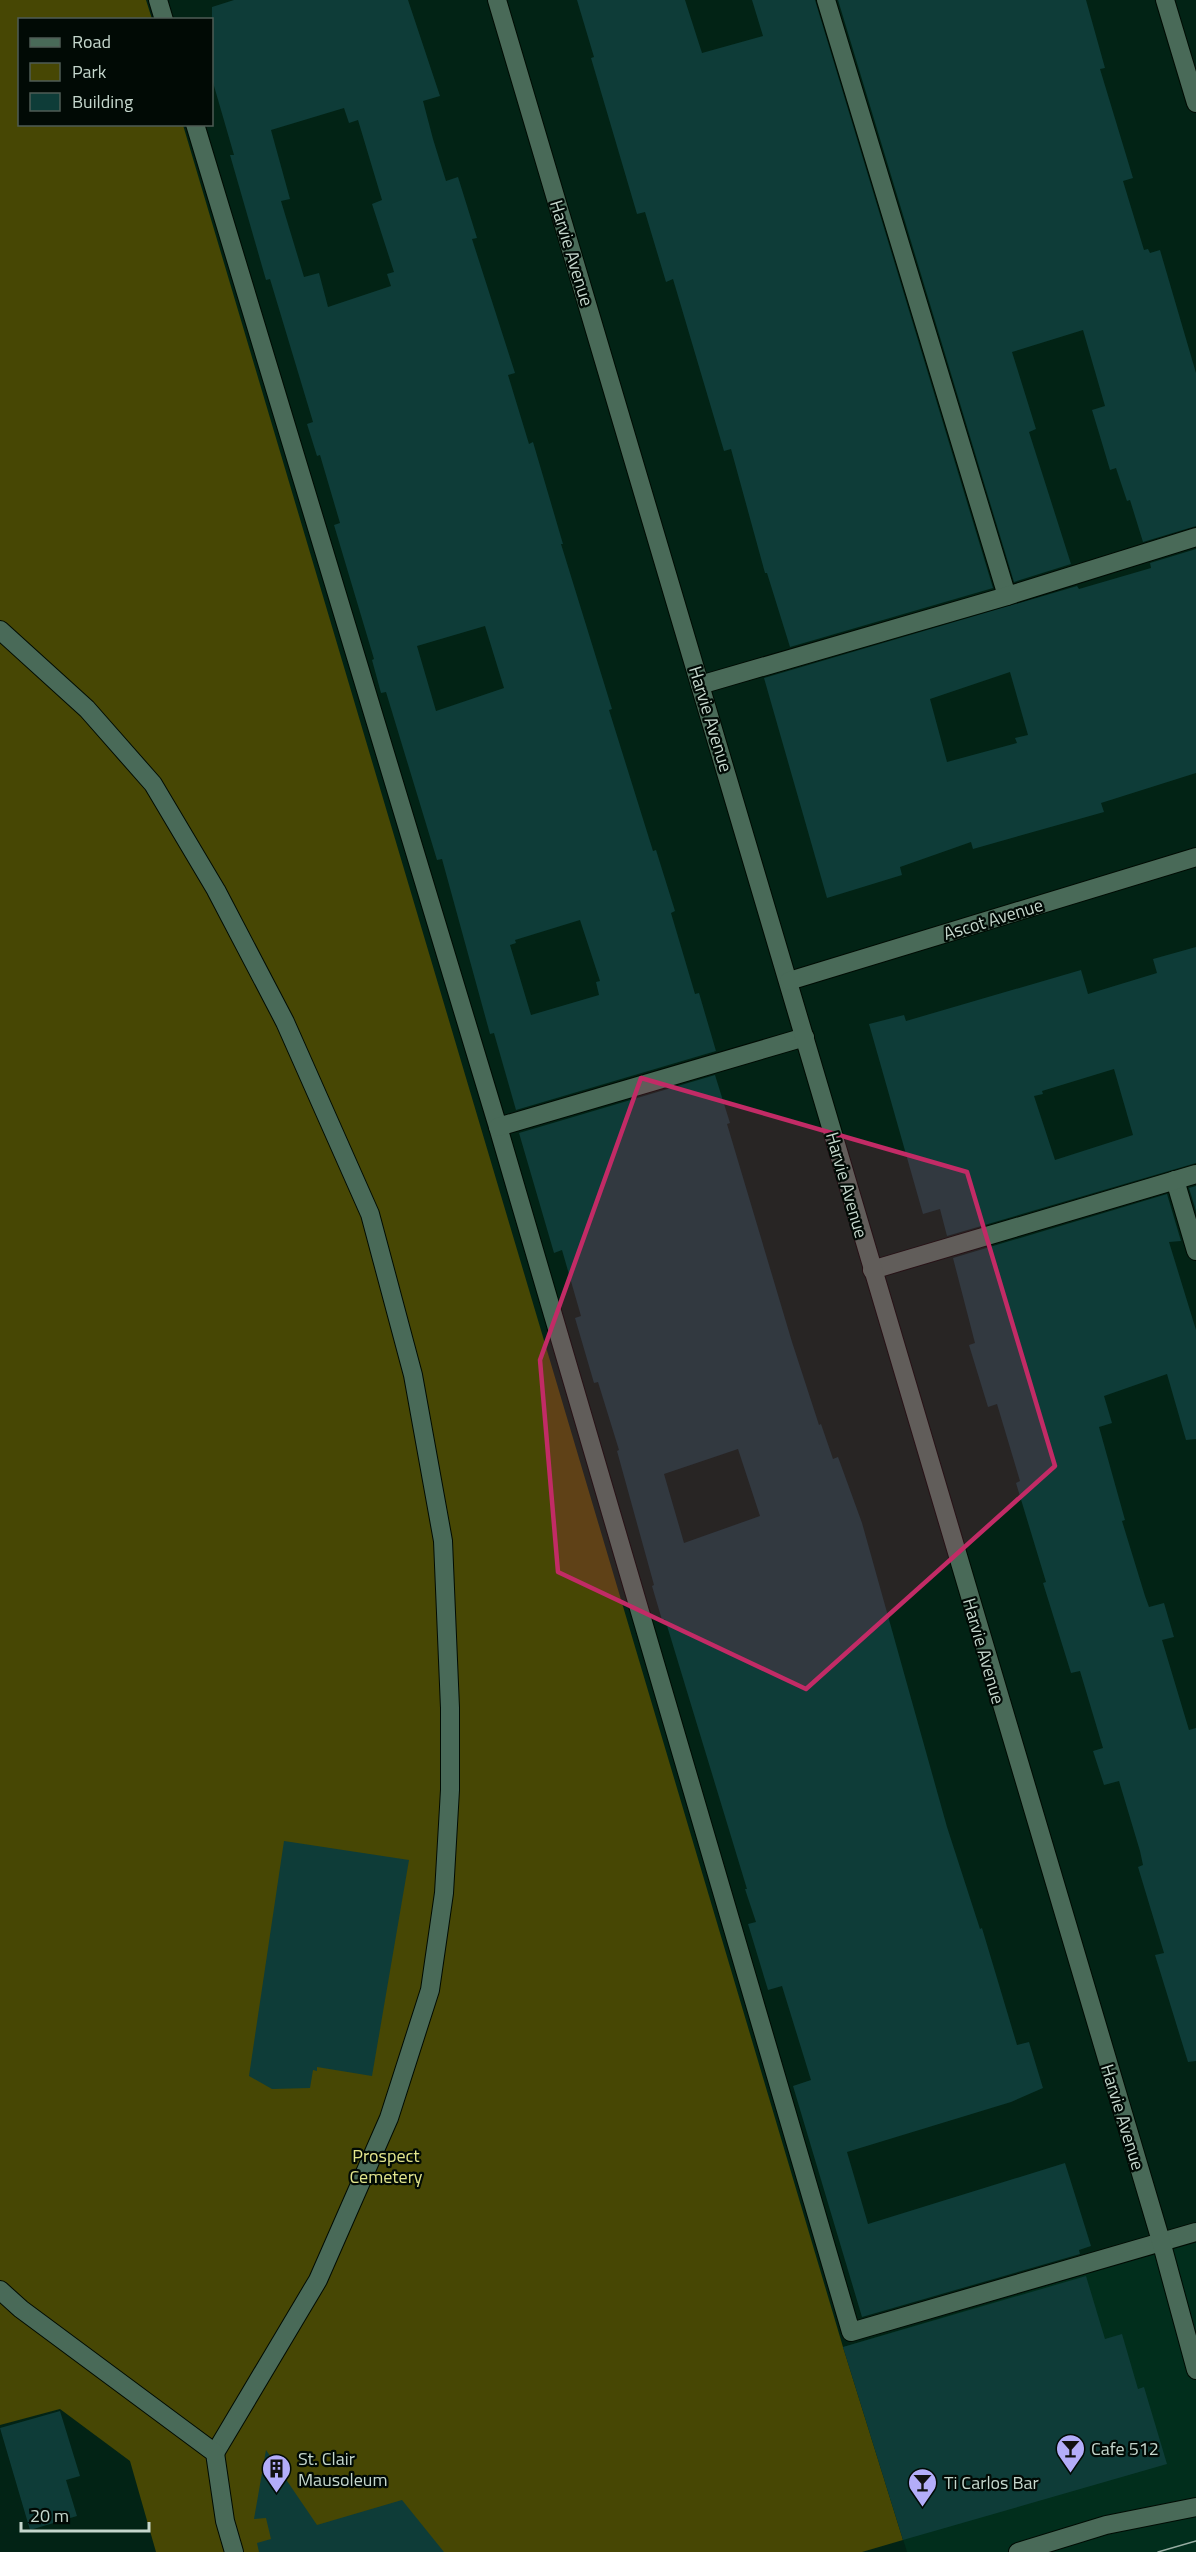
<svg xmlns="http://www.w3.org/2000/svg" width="1196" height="2552" font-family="'Titillium Web',sans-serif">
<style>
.built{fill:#012e1c}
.green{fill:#474704}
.building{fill:#0e3c38;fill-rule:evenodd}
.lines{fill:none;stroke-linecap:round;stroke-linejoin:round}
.lane-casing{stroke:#000b03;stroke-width:20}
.street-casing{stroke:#000b03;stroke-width:20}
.secondary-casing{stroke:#000b03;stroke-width:20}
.lane{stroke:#496a58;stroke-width:18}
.street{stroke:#496a58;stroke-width:18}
.secondary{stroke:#496a58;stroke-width:18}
.tram{stroke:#97ada2;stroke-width:1.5}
.marked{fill:#c22b66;fill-opacity:0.2;stroke:#c22b66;stroke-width:4.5;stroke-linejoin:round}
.labels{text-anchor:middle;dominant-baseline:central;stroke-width:4.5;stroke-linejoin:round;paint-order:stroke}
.street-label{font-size:18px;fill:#c5d7cd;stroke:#010a05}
.park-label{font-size:18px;fill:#e3e68d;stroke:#010a05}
.poi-label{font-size:18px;fill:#c5d7cd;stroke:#010a05;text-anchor:start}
</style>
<rect width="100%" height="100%" fill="#022315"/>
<!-- built -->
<path class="built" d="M1196 2241V2552H907L843 2347Z"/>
<!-- green -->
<path class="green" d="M0 0H146L152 19 20 20V124L183 125 843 2347 903 2540 862 2552H156L130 2461 60 2409 0 2425Z"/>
<!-- building -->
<g class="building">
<path d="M234 0H408L440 96 423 101 433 139 446 181 458 177 477 238 472 239 515 373 508 375 529 444 533 442 563 544H561L612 709 609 710 653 851 656 850 675 911 671 913 695 994 699 993 716 1051 516 1110 494 1033 490 1034 442 859 437 860 386 692 381 693 372 660 374 659 334 525 340 523 320 455 317 456 307 424 313 422 270 279 266 280 230 155H234L212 79V7ZM344 108 349 123 358 120 382 200 372 204 394 272 387 274 391 286 328 307 319 273 304 277 281 201 290 199 271 130ZM485 626 504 688 436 711 417 646ZM580 920 600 981 596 982 599 995 531 1015 510 945 516 943 515 940Z"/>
<path d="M577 0H685L702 53 763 36 752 0H815L993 588 790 647 767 573H765L731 449 724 451 673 279 666 282 645 212 637 214 591 58 594 57Z"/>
<path d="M838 0H1086L1105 68 1100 69 1133 178 1123 181 1144 250 1148 249 1150 253 1160 250 1196 373V526L1143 542 1130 500 1127 501 1116 468 1110 470 1099 433 1092 410 1105 406 1083 330 1012 352 1036 429 1029 432 1071 564 1014 582Z"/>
<path d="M1196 549V773L1101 803 1104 812 973 849 971 842 900 867 902 875 827 898 764 678 1077 586 1079 589 1151 568 1150 563ZM1010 672 1028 735 1015 738 1017 743 947 762 930 699Z"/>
<path d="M1196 947V1163L947 1236 940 1209 923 1214 869 1024 904 1015 906 1021 1081 970 1088 994 1157 973 1153 959ZM1114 1069 1133 1135 1055 1160 1034 1096 1043 1094 1042 1091Z"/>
<path d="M715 1075 730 1123 727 1124 792 1342 819 1425 821 1424 833 1459 838 1457 862 1523 947 1827 980 1929 982 1928 1017 2045 1029 2042 1043 2088 1011 2102 847 2152 868 2224 1065 2163 1091 2246 1079 2250 1080 2254 862 2317 793 2086 811 2080 782 1986 768 1990 748 1924 756 1922 745 1889H747L665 1619 662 1620 652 1586 654 1585 617 1451 619 1450 598 1382 594 1383 575 1318 581 1316 562 1250 554 1253 519 1133ZM738 1449 760 1516 684 1543 664 1474Z"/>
<path d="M1196 1186V1211L1189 1188Z"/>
<path d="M1167 1194 1181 1241 1169 1242 1196 1330V1439L1186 1440 1167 1374 1104 1396 1112 1423 1099 1427 1125 1520 1122 1521 1145 1596 1149 1607 1164 1603 1174 1637 1162 1640 1189 1730 1196 1728V2061L1188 2062 1155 1955 1164 1953 1138 1867 1143 1865 1140 1851 1119 1781 1104 1785 1093 1751 1103 1748 1080 1671 1071 1673 1043 1583 1046 1582 1016 1483 1020 1481 997 1404 988 1407 969 1345 975 1343 953 1258Z"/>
<path d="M284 1841 409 1860 372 2076 317 2067V2071L313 2070 310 2088 272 2089 249 2076Z"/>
<path d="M1086 2276 1105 2339 1122 2334 1138 2389 1144 2387 1167 2464 903 2540 843 2347Z"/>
<path d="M60 2411 80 2476 66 2480 77 2516 30 2530 0 2428Z"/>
<path d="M266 2450 317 2525 402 2500 444 2552H259L257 2543 271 2539 266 2518 254 2519Z"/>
</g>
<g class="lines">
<defs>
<g id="lane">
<path d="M158 0 164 20"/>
<path d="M826 0 1007 596"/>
<path d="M195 124 498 1127 851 2332 1196 2232"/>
<path d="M0 630 87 709 153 784 216 890 285 1022 370 1214 413 1375 443 1541 450 1708V1790L444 1893 430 1990 389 2118 318 2280 215 2453"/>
<path d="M700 685 1007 596 1196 537"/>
<path d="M498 1127 805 1037"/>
<path d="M1175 1180 1196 1251"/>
<path d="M872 1270 1196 1174"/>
<path d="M0 2290 21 2309 215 2453 225 2521 234 2552"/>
</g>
<g id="street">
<path d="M497 0 1161 2241 1196 2370"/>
<path d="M1165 0 1196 103"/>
<path d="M789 981 1196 857"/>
</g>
<path id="secondary" d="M1018 2552 1106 2525 1196 2507"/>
</defs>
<!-- lane casing -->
<use href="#lane" class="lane-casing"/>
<!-- street casing -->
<use href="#street" class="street-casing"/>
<!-- secondary casing -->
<use href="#secondary" class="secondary-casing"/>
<!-- lane -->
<use href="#lane" class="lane"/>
<!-- street -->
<use href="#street" class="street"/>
<!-- secondary -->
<use href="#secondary" class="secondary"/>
<!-- tram -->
<path class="tram" d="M1158 2552 1196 2541"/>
</g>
<!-- marked area -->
<path class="marked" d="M641 1078 967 1172 1055 1466 806 1689 558 1572 540 1360Z"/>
<!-- icons -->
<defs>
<symbol id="bar-pin" viewBox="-11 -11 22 30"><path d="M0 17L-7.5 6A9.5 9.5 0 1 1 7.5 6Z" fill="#b3adf9" stroke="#010a05"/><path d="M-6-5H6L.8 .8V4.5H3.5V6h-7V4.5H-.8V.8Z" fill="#111"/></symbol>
<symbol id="building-pin" viewBox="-11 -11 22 30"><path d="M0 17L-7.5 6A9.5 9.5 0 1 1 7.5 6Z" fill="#b3adf9" stroke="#010a05"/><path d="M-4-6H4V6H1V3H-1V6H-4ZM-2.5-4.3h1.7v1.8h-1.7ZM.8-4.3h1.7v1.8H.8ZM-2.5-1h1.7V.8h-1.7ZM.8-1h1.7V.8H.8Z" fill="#111"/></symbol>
</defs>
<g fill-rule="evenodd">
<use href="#bar-pin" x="1054" y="2432" width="33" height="45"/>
<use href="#building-pin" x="260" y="2452" width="33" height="45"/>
<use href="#bar-pin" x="906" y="2466" width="33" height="45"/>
</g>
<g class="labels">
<!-- street labels -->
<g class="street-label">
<text transform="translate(572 253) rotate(73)">Harvie Avenue</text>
<text transform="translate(711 719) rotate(73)">Harvie Avenue</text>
<text transform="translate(993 919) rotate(-17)">Ascot Avenue</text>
<text transform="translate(847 1185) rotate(74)">Harvie Avenue</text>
<text transform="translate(984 1651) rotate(74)">Harvie Avenue</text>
<text transform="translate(1123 2117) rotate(73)">Harvie Avenue</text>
</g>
<!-- park labels -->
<g class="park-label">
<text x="386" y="2155">Prospect<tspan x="386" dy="21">Cemetery</tspan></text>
</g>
<!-- poi labels -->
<g class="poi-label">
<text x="1091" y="2448">Cafe 512</text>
<text x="298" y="2458">St. Clair<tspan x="298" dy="21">Mausoleum</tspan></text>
<text x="944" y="2482">Ti Carlos Bar</text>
</g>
</g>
<!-- legend -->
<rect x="18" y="18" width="195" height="108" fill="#010a05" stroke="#4f5c55" stroke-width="1.5"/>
<rect x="30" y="38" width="30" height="9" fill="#496a58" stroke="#4f5c55" stroke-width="1.5"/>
<text x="72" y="48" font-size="18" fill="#c5d7cd">Road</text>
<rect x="30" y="63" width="30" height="18" fill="#474704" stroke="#4f5c55" stroke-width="1.5"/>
<text x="72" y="78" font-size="18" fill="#c5d7cd">Park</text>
<rect x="30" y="93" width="30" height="18" fill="#0e3c38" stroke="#4f5c55" stroke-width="1.5"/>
<text x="72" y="108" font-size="18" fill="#c5d7cd">Building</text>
<!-- scale -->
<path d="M21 2522v9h128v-9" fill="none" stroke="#c5d7cd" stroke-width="3"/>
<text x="30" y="2522" font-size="18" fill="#c5d7cd" stroke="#010a05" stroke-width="4.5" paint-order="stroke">20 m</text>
</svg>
